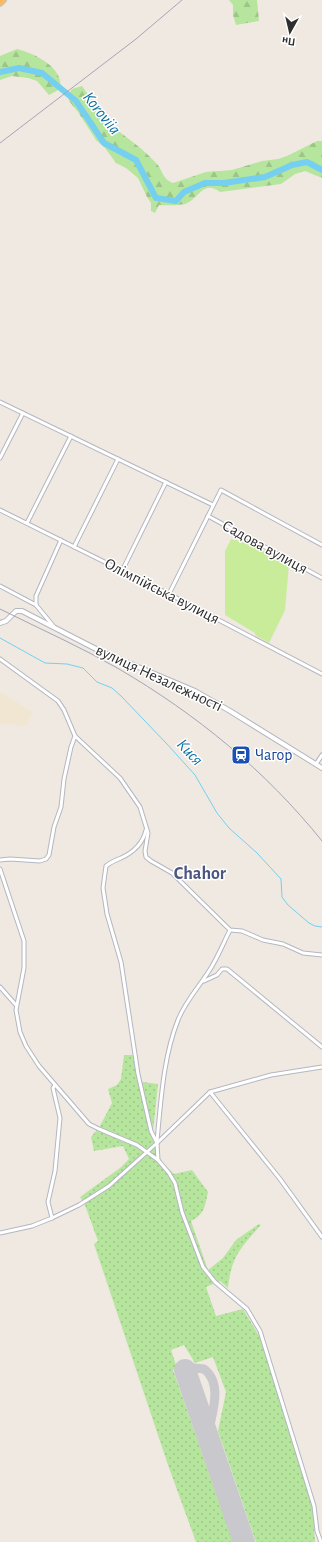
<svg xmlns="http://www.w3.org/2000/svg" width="322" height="1542" font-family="'Alegreya Sans',sans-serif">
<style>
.education{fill:#f0e6d1}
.grass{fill:url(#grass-dots)}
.forest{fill:url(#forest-firs)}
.pitch{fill:#c9ec9a}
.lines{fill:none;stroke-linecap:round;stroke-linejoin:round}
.stream{stroke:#75cff0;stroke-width:1}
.river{stroke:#75cff0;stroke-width:6}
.taxiway{stroke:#c9c8cc;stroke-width:9}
.runway{stroke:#c9c8cc;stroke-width:22}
.minor-casing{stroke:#b4b7c1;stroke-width:5}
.tertiary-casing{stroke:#b4b7c1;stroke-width:6}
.trunk-casing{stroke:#c9c9c9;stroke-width:8}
.minor{stroke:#fff;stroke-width:3}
.tertiary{stroke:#fff;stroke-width:4}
.trunk{stroke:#f8ba60;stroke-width:5.5}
.rail{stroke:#a3a6b8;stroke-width:1}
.labels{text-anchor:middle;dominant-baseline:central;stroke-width:3;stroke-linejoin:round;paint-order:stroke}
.street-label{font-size:16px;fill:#2e2e2e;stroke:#fff}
.transit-label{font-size:16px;fill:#164399;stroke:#fff;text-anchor:start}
.water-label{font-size:17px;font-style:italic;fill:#0d6fa3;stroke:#fff}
.quarter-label{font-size:18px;font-weight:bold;fill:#4d5680;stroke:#fff}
</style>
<defs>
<pattern id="grass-dots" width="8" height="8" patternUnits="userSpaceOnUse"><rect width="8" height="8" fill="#b6e59e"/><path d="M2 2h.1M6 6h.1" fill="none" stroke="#9dc588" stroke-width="1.8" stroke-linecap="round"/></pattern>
<pattern id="forest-firs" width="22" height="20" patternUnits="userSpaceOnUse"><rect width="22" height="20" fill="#b6e59e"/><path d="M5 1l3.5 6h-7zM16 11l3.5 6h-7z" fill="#9dc588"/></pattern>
</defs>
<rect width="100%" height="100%" fill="#efe9e1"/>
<!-- education -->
<path class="education" d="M0 692 32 712 27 726 0 723Z"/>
<!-- grass -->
<path class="grass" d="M124 1055H134L137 1079 143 1082 158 1084 153 1131 157 1143 156 1157 174 1174 192 1170 208 1192C205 1206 205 1214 191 1221L208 1270 223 1258 236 1240 259 1224 261 1225C241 1247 231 1257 228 1288L220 1281 206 1287 216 1316 243 1309 261 1339 268 1362 313 1507 315 1542H256L218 1431 226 1392 213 1357 195 1363 184 1345 171 1350 177 1368 173 1370 233 1542H196L168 1465 94 1244 98 1241 85 1205 80 1197 120 1168 129 1159 123 1146 94 1151 91 1137 100 1126 112 1103 108 1089 117 1085 121 1079Z"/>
<!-- forest -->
<g class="forest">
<path d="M229 0H257L259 21 236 25 233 15V5Z"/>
<path d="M17 49C34 53 65 68 60 89L49 95 37 81 28 78 12 76 0 80V56Z"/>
<path d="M82 86 96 106 99 114C117 132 139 144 156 163 163 170 162 179 173 183L206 172 232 170 262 161 278 159 287 156 317 141H322V178L305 171 295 174 281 184 220 192C203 179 199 199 185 204 176 206 168 205 159 205L155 213 151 211V203L147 197 138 178 126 168 116 163 105 148 96 140 78 112 69 101 68 95 72 89Z"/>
</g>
<!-- pitch -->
<path class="pitch" d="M231 539 250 543 289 564 285 610 269 643 255 635V633L225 615V551Z"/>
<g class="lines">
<!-- stream -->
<path class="stream" d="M0 638 45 663 67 664 83 668 97 682 112 688 121 696 167 744 195 775 217 813 229 828 257 853 281 879 282 897 288 905 309 923 315 926 322 927"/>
<!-- river -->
<path class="river" d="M0 72 19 68 42 73 76 101 104 143 136 160 156 198 176 201 184 192 205 183H224L265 177 292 165 307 162 322 170"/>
<!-- taxiway -->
<path class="taxiway" d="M185 1372 194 1368 204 1369C224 1384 211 1415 208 1435"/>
<!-- runway -->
<path class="runway" d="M185 1370 244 1542"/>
<defs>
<g id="minor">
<path d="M0 402 213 505"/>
<path d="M0 458 23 413"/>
<path d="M0 510 169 594 322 674"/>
<path d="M208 516 322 578"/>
<path d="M27 523 71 436"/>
<path d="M74 547 118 459"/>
<path d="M122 571 166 482"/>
<path d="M0 586 36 605 55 628"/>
<path d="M169 594 221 490 322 545"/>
<path d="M36 605V596L61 540"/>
<path d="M0 659 58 701 64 710 75 736 120 778 140 807 148 833 145 851 146 857 151 861 172 873 230 930 242 931 263 940 283 944 303 953 322 955"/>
<path d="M316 764 322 755"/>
<path d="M146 830C143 843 134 852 121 858 116 860 111 862 106 866L103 888 107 914 121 962 138 1074 151 1131 157 1143 158 1160"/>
<path d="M0 860 10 859 40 861 46 859 49 855 54 827 61 807 64 779 71 747 75 736"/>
<path d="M0 869 24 941V968L16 1010 20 1032 26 1046 39 1066 89 1124 99 1129 137 1145 158 1160 169 1173 175 1183 182 1212 203 1267 215 1282 247 1309 260 1331 314 1506 317 1531 321 1542"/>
<path d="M204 981 217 975 222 969H227L322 1047"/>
<path d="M0 987 16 1005"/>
<path d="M210 1092 280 1179 322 1237"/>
<path d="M157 1141C161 1101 163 1058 178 1020 185 1002 198 988 209 971 217 959 223 944 230 930"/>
<path d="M52 1218 48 1202 55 1171 60 1118 53 1088 55 1085"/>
<path d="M0 1233 32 1226 52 1218 79 1205 109 1186 157 1143 210 1092 271 1075 322 1067"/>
</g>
<path id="tertiary" d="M0 623 6 621 16 611H22L98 650 195 691 230 711 322 768"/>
<path id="trunk" d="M0 3 3 0"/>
</defs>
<!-- minor casing -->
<use href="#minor" class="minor-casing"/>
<!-- tertiary casing -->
<use href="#tertiary" class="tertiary-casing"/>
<!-- trunk casing -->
<use href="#trunk" class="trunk-casing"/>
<!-- minor -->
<use href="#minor" class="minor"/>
<!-- tertiary -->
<use href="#tertiary" class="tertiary"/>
<!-- trunk -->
<use href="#trunk" class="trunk"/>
<!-- rail -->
<g class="rail">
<path d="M0 143 136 39 182 0"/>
<path d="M0 609C40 629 81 647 119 669 196 714 266 771 322 841"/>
</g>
</g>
<!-- icons -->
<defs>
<symbol id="station-square" viewBox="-11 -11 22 22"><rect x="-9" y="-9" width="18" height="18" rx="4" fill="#1a4fb4" stroke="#fff"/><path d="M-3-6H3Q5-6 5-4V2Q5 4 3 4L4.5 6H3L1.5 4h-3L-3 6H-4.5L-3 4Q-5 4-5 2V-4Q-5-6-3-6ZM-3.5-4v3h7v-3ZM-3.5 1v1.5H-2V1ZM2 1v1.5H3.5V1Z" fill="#fff"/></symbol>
</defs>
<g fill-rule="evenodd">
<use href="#station-square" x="230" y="744" width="22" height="22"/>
</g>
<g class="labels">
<!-- street labels -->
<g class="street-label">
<text transform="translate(265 547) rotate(29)">Садова вулиця</text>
<text transform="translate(162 591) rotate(27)">Олімпійська вулиця</text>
<text transform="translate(159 678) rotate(25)">вулиця Незалежності</text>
</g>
<!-- transit labels -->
<g class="transit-label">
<text x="255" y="755">Чагор</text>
</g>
<!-- water labels -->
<g class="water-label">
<text transform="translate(102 113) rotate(51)">Koroviia</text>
<text transform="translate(190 752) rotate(47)">Кися</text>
</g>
<!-- quarter labels -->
<g class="quarter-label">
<text x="200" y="874">Chahor</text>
</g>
</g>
<!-- north arrow -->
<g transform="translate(290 32) rotate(188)" stroke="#ffffff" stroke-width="3" paint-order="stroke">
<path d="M0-3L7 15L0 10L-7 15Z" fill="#2e2e2e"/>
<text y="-6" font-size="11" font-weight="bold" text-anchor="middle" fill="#2e2e2e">Пн</text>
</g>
</svg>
